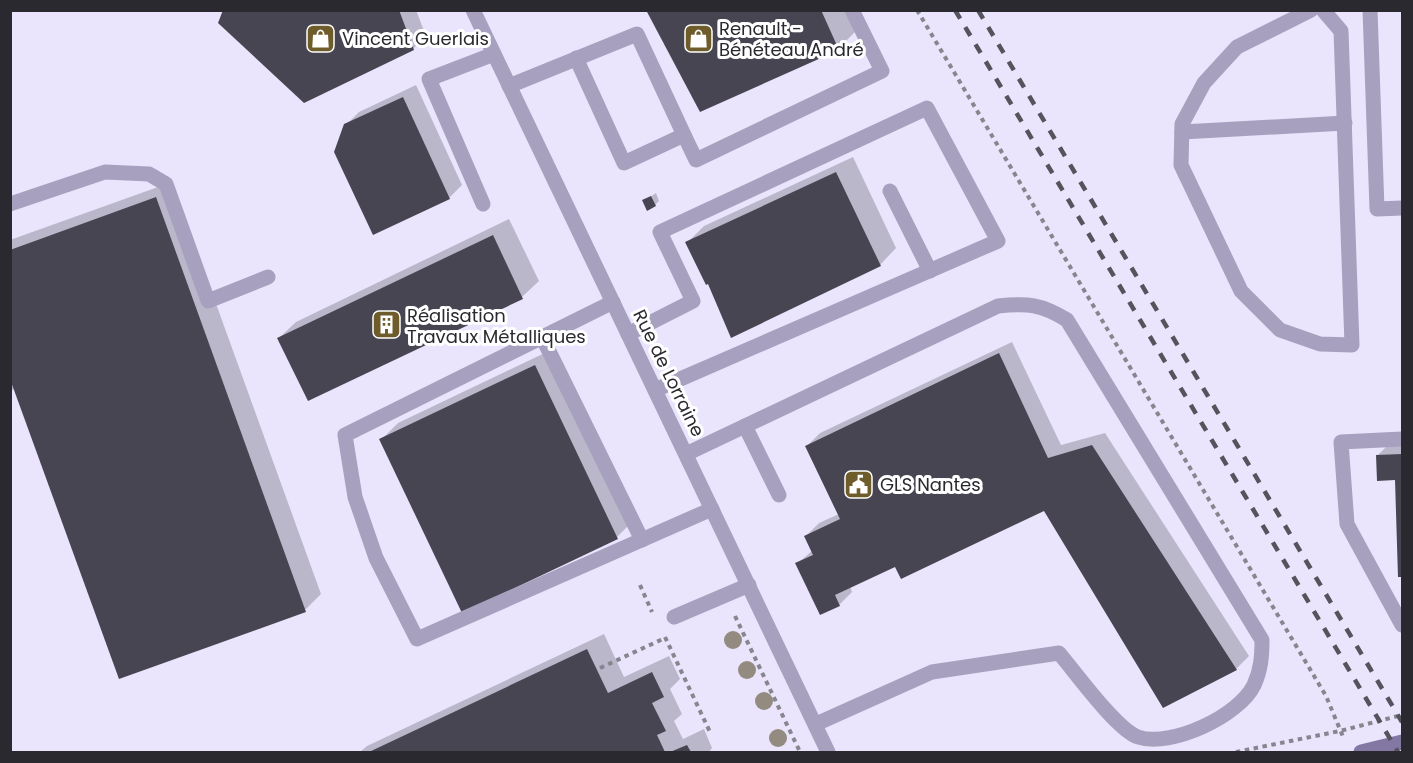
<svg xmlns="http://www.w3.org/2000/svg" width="1413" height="763" font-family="Poppins,sans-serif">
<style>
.built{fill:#eae5fd}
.shadow{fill:#0003}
.building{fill:#484552}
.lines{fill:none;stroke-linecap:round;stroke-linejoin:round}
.path{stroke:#87858e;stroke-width:4;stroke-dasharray:4.5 4.5;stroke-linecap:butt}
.lane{stroke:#a7a1bf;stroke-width:15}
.street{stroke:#a7a1bf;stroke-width:15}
.secondary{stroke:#8378a4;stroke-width:15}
.rail{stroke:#55535b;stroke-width:4.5;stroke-dasharray:10 10;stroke-linecap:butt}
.tree{fill:#938b7f}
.labels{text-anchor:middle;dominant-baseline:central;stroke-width:6;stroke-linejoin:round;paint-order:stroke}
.poi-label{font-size:18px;fill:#2a292f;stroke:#fff;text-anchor:start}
.street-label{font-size:18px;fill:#2a292f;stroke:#fff}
</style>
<rect width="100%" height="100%" fill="#f4f2ff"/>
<!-- built -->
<rect class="built" x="11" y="11" width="1391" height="741"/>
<!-- shadow -->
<g class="shadow">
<path d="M225 10H416L426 36 413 49Z"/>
<path d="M647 10H845L855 32 838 49 701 110Z"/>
<path d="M416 85 462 185 449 198 346 125 359 112Z"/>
<path d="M853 157 896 248 880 265 709 281 687 243 704 226Z"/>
<path d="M172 182 321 594 305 610 15 388 10 392V240Z"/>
<path d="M656 193 659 201 655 205 644 201Z"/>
<path d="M509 219 539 281 522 297 279 338 296 322Z"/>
<path d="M1012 342 1061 445 1105 433 1249 656 1236 669 1045 509 895 565 850 586 852 592 839 605 797 564 813 550 806 536 819 523 839 514 807 446 820 433Z"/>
<path d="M551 350 633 521 617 537 381 440 398 423Z"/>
<path d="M1394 439H1402V575H1400L1396 478 1378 455Z"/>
<path d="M604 634 624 677 669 656 680 679 670 689 682 714 674 721 683 739 704 729 712 748 709 752H360L367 746Z"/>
</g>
<!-- building -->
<g class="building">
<path d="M223 10H399L414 50 304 103 218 23Z"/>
<path d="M646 10H821L839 50 700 112Z"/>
<path d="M403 97 450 199 373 235 334 152 344 124Z"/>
<path d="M836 172 881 266 731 338 708 284 706 285 685 242Z"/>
<path d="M651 196 656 206 647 211 642 200Z"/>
<path d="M156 197 306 612 119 679 10 379V250Z"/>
<path d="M493 235 523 299 308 401 277 338Z"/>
<path d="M999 353 1048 458 1092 445 1237 670 1163 708 1044 511 901 579 895 567 835 595 840 606 820 615 795 563 813 555 804 536 840 519 805 446Z"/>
<path d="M535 365 618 539 462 613 379 439Z"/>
<path d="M1402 454V577H1398L1395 480 1377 481 1376 455Z"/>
<path d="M587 649 608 693 652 672 664 697 652 703 666 731 657 735 665 752H369Z"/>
<path d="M687 745 691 752H670Z"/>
</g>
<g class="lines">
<!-- path -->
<g class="path">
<path d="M917 10 1326 696 1344 739"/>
<path d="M640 585 652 612"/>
<path d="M735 616 800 752"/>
<path d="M665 637 710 732"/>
<path d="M600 668 665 638"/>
<path d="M1236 752 1340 731 1402 715"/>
</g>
<!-- lane -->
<g class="lane">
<path d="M1311 10 1237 47 1204 83 1182 124 1181 165 1241 291 1280 330 1320 344 1352 345 1341 31 1323 10"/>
<path d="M1370 10 1377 209 1402 208"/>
<path d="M509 86 637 34 684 135 624 163 576 58"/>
<path d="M1182 132 1345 123"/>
<path d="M684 135 696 160 882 71 852 10"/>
<path d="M890 191 930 271"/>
<path d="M10 204 105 172 149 174 166 184 208 301 268 277"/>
<path d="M483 204 429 79 494 54"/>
<path d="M613 302 345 435 355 497 376 558 417 639 712 509"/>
<path d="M628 334 693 301 660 232 927 108 998 241 655 390"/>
<path d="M542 337 642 540"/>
<path d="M745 426 779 495"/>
<path d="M1402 439 1341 442 1347 524 1402 625"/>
<path d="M686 454 998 306C1028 303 1041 304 1067 320L1262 640C1262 656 1261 670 1254 685 1239 716 1171 748 1138 737 1117 730 1075 672 1059 653L932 672 816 724"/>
<path d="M674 617 749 585"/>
</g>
<!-- street -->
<path class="street" d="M473 10 828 752"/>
<!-- secondary -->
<path class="secondary" d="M1361 752 1402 742"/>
<!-- rail -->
<g class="rail">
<path d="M955 10 1398 752"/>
<path d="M978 10 1402 722"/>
</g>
</g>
<!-- trees -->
<g class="tree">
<circle cx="733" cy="640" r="9"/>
<circle cx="747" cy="670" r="9"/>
<circle cx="764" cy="701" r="9"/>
<circle cx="778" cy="738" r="9"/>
</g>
<!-- icons -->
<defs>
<symbol id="shop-square" viewBox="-11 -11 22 22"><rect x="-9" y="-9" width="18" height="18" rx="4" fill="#6f5c2b" stroke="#fff"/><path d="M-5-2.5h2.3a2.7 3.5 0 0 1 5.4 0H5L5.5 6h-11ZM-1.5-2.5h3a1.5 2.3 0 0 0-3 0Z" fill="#fff"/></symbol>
<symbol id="building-square" viewBox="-11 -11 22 22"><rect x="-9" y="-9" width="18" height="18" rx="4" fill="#6f5c2b" stroke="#fff"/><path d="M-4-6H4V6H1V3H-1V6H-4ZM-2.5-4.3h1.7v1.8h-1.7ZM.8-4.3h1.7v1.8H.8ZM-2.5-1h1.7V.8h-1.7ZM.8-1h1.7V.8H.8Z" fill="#fff"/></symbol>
<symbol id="civic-square" viewBox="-11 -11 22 22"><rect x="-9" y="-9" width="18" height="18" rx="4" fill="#6f5c2b" stroke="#fff"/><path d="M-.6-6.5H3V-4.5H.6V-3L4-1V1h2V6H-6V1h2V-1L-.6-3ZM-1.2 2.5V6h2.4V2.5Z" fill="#fff"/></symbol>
</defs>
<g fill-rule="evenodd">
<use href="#shop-square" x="304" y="22" width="33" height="33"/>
<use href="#shop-square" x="682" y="22" width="33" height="33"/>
<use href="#building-square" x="370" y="308" width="33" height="33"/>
<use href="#civic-square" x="842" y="468" width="33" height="33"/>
</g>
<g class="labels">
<!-- poi labels -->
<g class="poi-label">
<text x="719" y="28">Renault -<tspan x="719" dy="21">Bénéteau André</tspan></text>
<text x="342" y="38">Vincent Guerlais</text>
<text x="407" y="315">Réalisation<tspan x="407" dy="21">Travaux Métalliques</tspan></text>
<text x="880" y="484">GLS Nantes</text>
</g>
<!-- street labels -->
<g class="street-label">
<text transform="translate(669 373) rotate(64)">Rue de Lorraine</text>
</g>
</g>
<!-- border -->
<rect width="1413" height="763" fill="none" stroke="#2a292f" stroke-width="24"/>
</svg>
